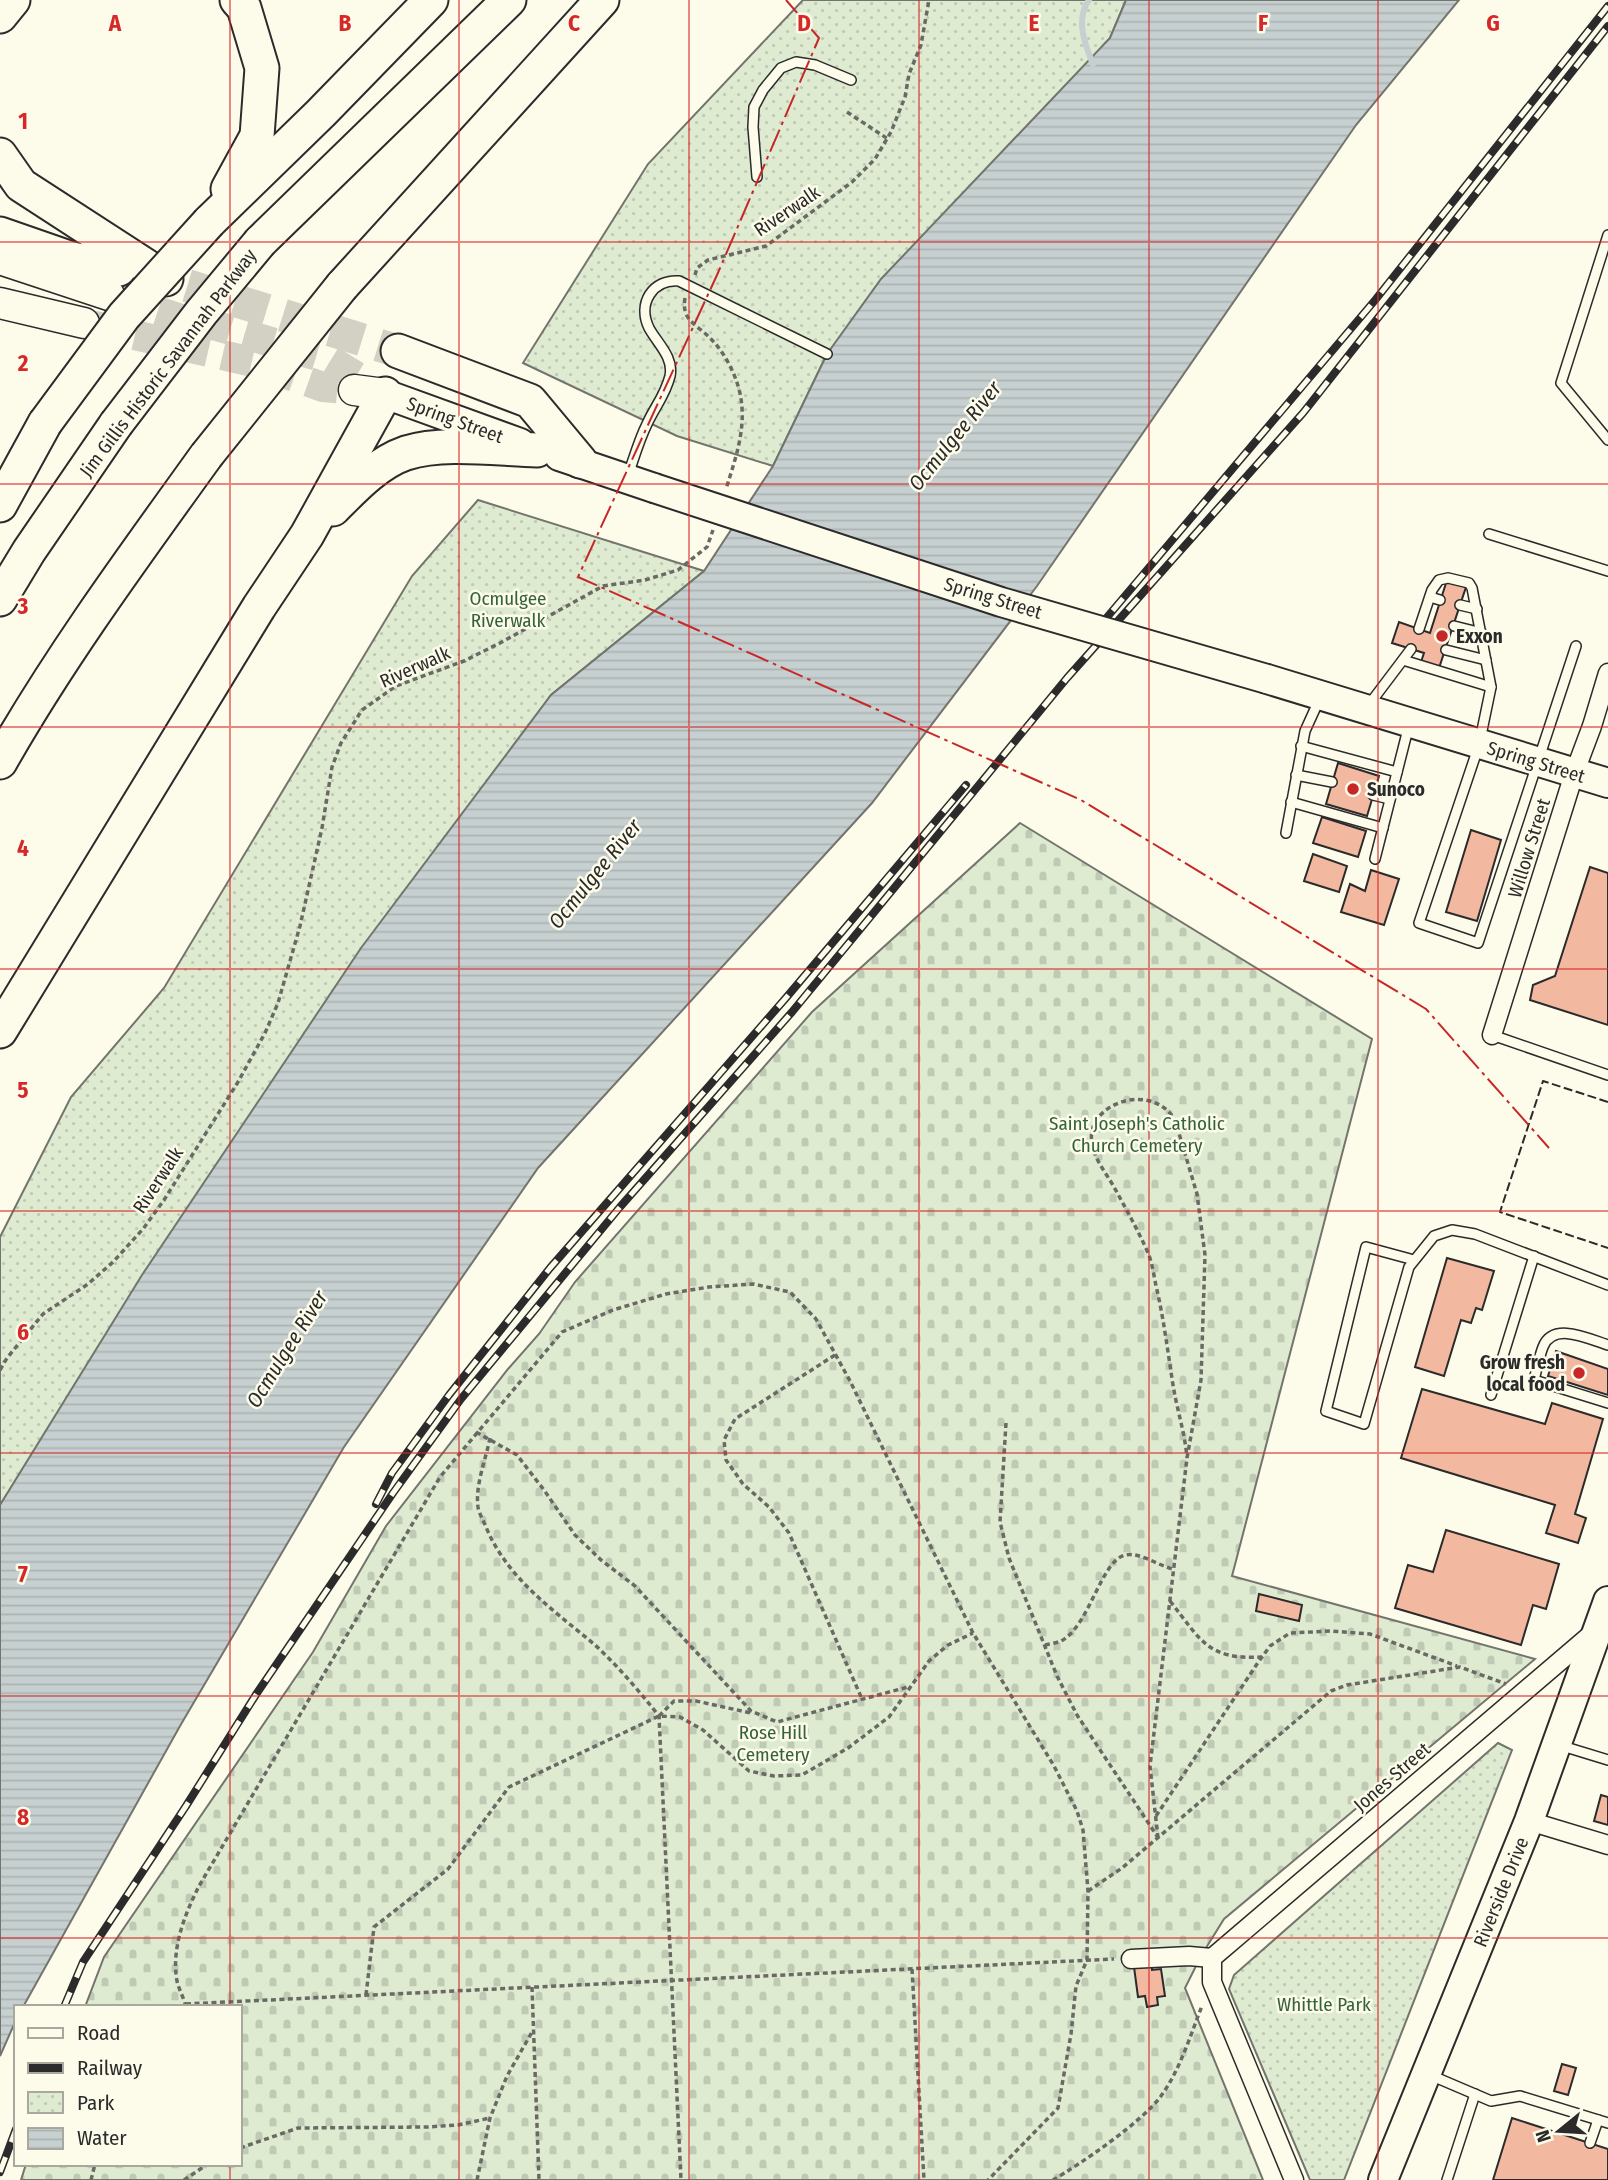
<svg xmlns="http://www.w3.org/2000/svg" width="1608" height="2180" font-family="'Fira Sans Condensed',sans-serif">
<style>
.cemetery{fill:url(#cemetery-stones);stroke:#74746e;stroke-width:2}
.park{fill:url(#park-dots);stroke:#74746e;stroke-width:2}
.water{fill:url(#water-rules);stroke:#74746e;stroke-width:2}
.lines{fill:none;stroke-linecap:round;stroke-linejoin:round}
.stream{stroke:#c7d0d0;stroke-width:6}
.building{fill:#f2b8a0;stroke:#2b2b2b;stroke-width:2}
.trunk-tunnel{stroke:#d3d1c4;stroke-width:30;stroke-dasharray:30 15;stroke-linecap:butt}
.motorway-tunnel{stroke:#d3d1c4;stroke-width:33;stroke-dasharray:33 17;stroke-linecap:butt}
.service-casing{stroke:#2b2b2b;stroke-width:12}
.minor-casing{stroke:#2b2b2b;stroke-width:21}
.primary-casing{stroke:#2b2b2b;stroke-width:32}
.trunk-casing{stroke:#2b2b2b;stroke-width:33}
.motorway-casing{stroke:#2b2b2b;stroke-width:37}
.path{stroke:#6a6964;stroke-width:3.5;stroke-dasharray:5 3.5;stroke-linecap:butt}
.service{stroke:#fdfbea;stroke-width:9}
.minor{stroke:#fdfbea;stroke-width:18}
.primary{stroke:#fdfbea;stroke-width:28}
.trunk{stroke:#fdfbea;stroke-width:30}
.motorway{stroke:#fdfbea;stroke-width:33}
.rail-casing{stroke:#2b2b2b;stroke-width:8}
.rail{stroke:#fdfbea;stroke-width:5;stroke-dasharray:16;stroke-linecap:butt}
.primary-bridge-casing{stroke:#2b2b2b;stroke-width:32;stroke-linecap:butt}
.motorway-bridge-casing{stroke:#2b2b2b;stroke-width:37;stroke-linecap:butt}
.primary-bridge{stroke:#fdfbea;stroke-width:28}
.motorway-bridge{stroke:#fdfbea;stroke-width:33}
.fence{stroke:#2b2b2b;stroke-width:2;stroke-dasharray:9 3.5;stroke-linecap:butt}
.power{stroke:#c62828;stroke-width:2;stroke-dasharray:24 5 3.5 5;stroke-linecap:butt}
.grid{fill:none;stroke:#d62828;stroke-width:2;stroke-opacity:0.55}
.poi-dot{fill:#c62828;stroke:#fdfbea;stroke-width:2.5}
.labels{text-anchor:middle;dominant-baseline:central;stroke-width:5;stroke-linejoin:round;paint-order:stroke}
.street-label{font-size:19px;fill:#2b2b2b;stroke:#fdfbea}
.park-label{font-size:19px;fill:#34623c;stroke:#fdfbea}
.poi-label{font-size:19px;font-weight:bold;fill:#2b2b2b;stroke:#fdfbea;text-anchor:start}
.water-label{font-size:21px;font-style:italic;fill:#2b2b2b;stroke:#fdfbea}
.grid-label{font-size:23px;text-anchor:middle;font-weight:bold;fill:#d62828;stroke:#fdfbea;stroke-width:5;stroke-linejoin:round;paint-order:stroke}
</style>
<defs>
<pattern id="cemetery-stones" width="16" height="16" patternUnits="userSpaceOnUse" patternTransform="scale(1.75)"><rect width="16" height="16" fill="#deebd1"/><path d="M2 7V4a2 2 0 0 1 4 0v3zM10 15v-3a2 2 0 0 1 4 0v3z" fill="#bfcab4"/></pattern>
<pattern id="park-dots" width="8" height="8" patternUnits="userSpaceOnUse" patternTransform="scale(1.75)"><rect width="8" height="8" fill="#deebd1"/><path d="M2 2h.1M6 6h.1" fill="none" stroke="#bfcab4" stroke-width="1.8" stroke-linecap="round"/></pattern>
<pattern id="water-rules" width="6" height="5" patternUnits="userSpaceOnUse" patternTransform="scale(1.75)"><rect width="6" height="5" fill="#c7d0d0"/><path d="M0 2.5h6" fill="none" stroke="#abb3b3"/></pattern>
</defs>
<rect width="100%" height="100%" fill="#fdfbea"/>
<!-- cemetery -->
<path class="cemetery" d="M1020 823 1372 1039 1232 1576 1535 1659 1224 1919 1201 1956 1185 1988 1263 2180H21L26 2164H240V2007H85L104 1957 313 1652 386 1526 508 1369 539 1334 575 1282 812 1012Z"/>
<!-- park -->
<g class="park">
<path d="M803 0H1126L1110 38 827 354 773 466 677 436 523 363 648 164Z"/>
<path d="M478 500 704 571 551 695 0 1505V1237L71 1097 164 988 412 576Z"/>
<path d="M1498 1743 1512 1750 1344 2180H1310L1229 1989 1234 1975Z"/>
</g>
<!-- water -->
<path class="water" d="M1126 0H1459L1356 125 1037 586 872 803 538 1168 344 1447 180 1726 23 2007H16V2020L0 2056V1505L142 1275 361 948 551 695 704 571 773 466 827 354 881 279 1110 38Z"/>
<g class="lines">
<!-- stream -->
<path class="stream" d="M1089 0C1075 19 1085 45 1093 64"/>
</g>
<!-- building -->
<g class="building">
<path d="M1447 580 1466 587 1439 668 1421 662 1424 653 1392 643 1399 622 1430 633Z"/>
<path d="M1338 763 1379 776 1367 816 1326 804Z"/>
<path d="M1322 817 1366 831 1358 857 1313 843Z"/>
<path d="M1471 830 1501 840 1477 921 1446 912Z"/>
<path d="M1313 854 1347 866 1339 892 1304 881Z"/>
<path d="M1590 867 1608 873V1025L1530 1000 1533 985 1555 976Z"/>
<path d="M1371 870 1399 879 1384 925 1341 912 1350 884 1365 891Z"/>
<path d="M1447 1258 1494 1271 1482 1310 1476 1308 1471 1323 1461 1320 1444 1376 1415 1367Z"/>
<path d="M1556 1351 1608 1369V1395L1548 1376Z"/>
<path d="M1422 1389 1545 1424 1552 1403 1603 1419 1575 1514 1586 1518 1578 1543 1546 1533 1555 1505 1401 1458Z"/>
<path d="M1446 1530 1559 1564 1546 1609 1533 1605 1521 1645 1395 1608 1408 1565 1433 1572Z"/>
<path d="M1259 1594 1302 1605 1299 1621 1256 1611Z"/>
<path d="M1601 1795 1608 1797V1825L1594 1821Z"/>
<path d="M1152 1965V1970L1161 1969 1165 1996 1157 1997 1158 2005 1147 2007 1145 1996 1138 1997 1134 1967Z"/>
<path d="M1562 2064 1576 2068 1568 2095 1554 2091Z"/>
<path d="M1512 2118 1608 2149V2180H1493Z"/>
</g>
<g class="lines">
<!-- trunk-tunnel -->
<g class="trunk-tunnel">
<path d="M115 297 184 320 217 326 328 359 359 378"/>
<path d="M91 325 252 362 323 387 354 390"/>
</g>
<!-- motorway-tunnel -->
<path class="motorway-tunnel" d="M139 273 166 279 398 351"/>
<defs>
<g id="service">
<path d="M757 177 753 127 754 107 763 90 781 68 796 62 815 65 851 80"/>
<path d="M1608 235 1561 383 1608 440"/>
<path d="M628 475C634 458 639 440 647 424 655 406 665 396 670 376 674 357 657 343 649 328 637 303 653 279 679 281L827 354"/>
<path d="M1489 534 1608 571"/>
<path d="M1430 597 1440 600"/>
<path d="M1460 605 1477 609"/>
<path d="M1454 626 1482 633"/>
<path d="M1419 629 1432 590 1439 580 1448 578 1469 583 1472 588 1491 687 1479 745 1419 923 1478 943 1576 646"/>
<path d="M1446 650 1486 660"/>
<path d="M1403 660 1491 687"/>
<path d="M1368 706 1411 649"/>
<path d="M1301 746 1397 772"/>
<path d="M1296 775 1332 782"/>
<path d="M1373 795 1390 799"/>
<path d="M1291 802 1383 828"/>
<path d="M1286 833 1305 731 1320 698"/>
<path d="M1375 859 1409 725"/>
<path d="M1492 1035 1608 1075"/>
<path d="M1414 1260 1366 1247 1326 1411 1364 1424 1409 1267 1434 1236 1452 1230 1475 1234 1608 1285"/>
<path d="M1608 1345C1589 1339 1553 1321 1543 1347 1539 1357 1537 1369 1534 1380L1608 1403"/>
<path d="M1491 1395 1534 1256"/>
<path d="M1559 1745 1608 1760"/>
<path d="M1430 2075 1491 2101 1520 2096 1608 2123"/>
<path d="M1590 2143 1598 2120"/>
<path d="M1447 2180 1475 2094"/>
</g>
<g id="minor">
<path d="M1492 1035 1574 774 1592 726 1608 673"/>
<path d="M1529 1821 1608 1845"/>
<path d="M1131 1959 1189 1956 1212 1958"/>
<path d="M1294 2180 1212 1982V1958L1594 1632"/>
</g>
<g id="primary">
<path d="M385 394 520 443"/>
<path d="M559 456 654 488"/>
<path d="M1267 679 1608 783"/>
<path d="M1383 2180 1529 1821 1608 1601"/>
</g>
<g id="trunk">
<path d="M0 259 109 295"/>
<path d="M0 303 84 323"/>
<path d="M354 390 385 394"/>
</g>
<g id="motorway">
<path d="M0 16 13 0"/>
<path d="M0 155 21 185 166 279"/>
<path d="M228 189 257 136 262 68 244 8 237 0"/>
<path d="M209 222 321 113 431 0"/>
<path d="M0 234 72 259 119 269"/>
<path d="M260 242 509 0"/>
<path d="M342 286 602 0"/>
<path d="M398 351 530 401 580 461"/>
<path d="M0 505 45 423"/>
<path d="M333 509C354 488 377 463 406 453 444 441 497 449 537 450"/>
<path d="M0 599 29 551 116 424"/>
<path d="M0 762C61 655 134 556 206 456"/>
<path d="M0 1031 259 607 307 535 385 394"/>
</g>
</defs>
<!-- service casing -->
<use href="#service" class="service-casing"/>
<!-- minor casing -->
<use href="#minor" class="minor-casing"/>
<!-- primary casing -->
<use href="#primary" class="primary-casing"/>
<!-- trunk casing -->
<use href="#trunk" class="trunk-casing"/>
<!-- motorway casing -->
<use href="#motorway" class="motorway-casing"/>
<!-- path -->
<g class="path">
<path d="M847 112 888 139"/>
<path d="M695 275 697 268 708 260 766 246 852 182 875 159 891 132 905 97 909 74 921 45 929 0"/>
<path d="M685 298C684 304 684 308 686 314 690 323 702 330 709 337 725 352 738 378 741 399 746 430 735 460 726 489"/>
<path d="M835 1355 735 1419 724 1440 726 1460 743 1484 769 1507 789 1533 862 1699"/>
<path d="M0 1370 7 1358 43 1314 88 1284 113 1262 143 1229 164 1200 238 1082 265 1033 278 1003 300 926 322 828 332 767 341 743 362 710 396 686 464 661 500 643 603 586 645 580 678 570 707 547 713 530"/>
<path d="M1006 1423 1000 1522 1009 1558 1057 1676 1077 1715 1157 1836"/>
<path d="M476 1432 517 1455 544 1490 575 1535 601 1560 635 1586 751 1711 777 1722 908 1687"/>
<path d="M490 1438C486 1459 475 1485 478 1507 479 1513 483 1520 486 1527 507 1578 553 1610 594 1644 618 1666 639 1691 659 1716L681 2180"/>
<path d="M1170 1601C1201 1640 1207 1660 1262 1657"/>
<path d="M1045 1645C1050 1644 1056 1643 1061 1641 1090 1626 1101 1559 1126 1555 1140 1552 1159 1566 1173 1569"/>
<path d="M659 1716 674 1701H696L751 1713"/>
<path d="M1156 1816 1257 1664 1270 1646 1290 1633 1331 1631 1370 1634 1457 1666"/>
<path d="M1158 1838 1150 1766 1187 1458 1201 1380 1205 1255 1197 1194 1175 1120C1151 1080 1084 1104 1092 1144 1095 1160 1106 1173 1114 1187 1126 1209 1138 1230 1148 1253 1153 1265 1154 1278 1157 1290 1164 1321 1168 1353 1173 1385 1177 1410 1185 1433 1187 1458"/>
<path d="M1088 1891 1122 1868 1331 1691 1347 1685 1460 1667 1506 1684"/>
<path d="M912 1969 924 2180"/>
<path d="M532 1987 539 2180"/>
<path d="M366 1995 374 1927 448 1869 509 1787 659 1716 680 1717 703 1730 749 1771 774 1776 802 1775 848 1748 889 1717 929 1661 948 1645 973 1633"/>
<path d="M186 2004 1114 1959"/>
<path d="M186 2007C184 1998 179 1990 177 1981 171 1948 185 1914 199 1886L440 1477 562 1332 613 1310 666 1294 709 1287 753 1284 790 1292 816 1319 850 1381 973 1633 1054 1766 1077 1811 1083 1830 1088 1891 1087 1960 1076 1986 1071 2034 1058 2108 988 2180"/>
<path d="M240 2148 298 2128 427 2127 458 2125 490 2118"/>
<path d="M91 2180 95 2164"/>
<path d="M184 2180 208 2164"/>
<path d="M477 2180 490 2118 507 2076 532 2032"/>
<path d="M1053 2180C1082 2163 1142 2122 1161 2096 1180 2070 1190 2036 1202 2006"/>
</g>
<!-- service -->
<use href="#service" class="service"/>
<!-- minor -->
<use href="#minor" class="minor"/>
<!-- primary -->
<use href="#primary" class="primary"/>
<!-- trunk -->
<use href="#trunk" class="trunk"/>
<!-- motorway -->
<use href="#motorway" class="motorway"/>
<defs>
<g id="rail">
<path d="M1092 635 1376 299 1608 6"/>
<path d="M376 1504 392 1473 449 1395 550 1268 785 999 966 785"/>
<path d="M64 2007 83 1962 186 1806 257 1693 393 1493 461 1399 620 1207 792 1012 1067 678 1303 413 1608 26"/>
<path d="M0 2172 16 2129"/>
</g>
</defs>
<!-- rail casing -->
<use href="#rail" class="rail-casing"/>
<!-- rail -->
<use href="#rail" class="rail"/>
<defs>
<path id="primary-bridge" d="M654 488 1001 602 1267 679"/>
<g id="motorway-bridge">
<path d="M45 423 124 316 209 222"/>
<path d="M116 424 201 313 260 242"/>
<path d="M206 456 342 286"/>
</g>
</defs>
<!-- primary-bridge casing -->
<use href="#primary-bridge" class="primary-bridge-casing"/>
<!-- motorway-bridge casing -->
<use href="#motorway-bridge" class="motorway-bridge-casing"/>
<!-- primary-bridge -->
<use href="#primary-bridge" class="primary-bridge"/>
<!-- motorway-bridge -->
<use href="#motorway-bridge" class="motorway-bridge"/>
<!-- fence -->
<path class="fence" d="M1608 1102 1543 1081 1500 1212 1608 1248"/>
<!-- power -->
<path class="power" d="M786 0 819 38 717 275 578 577 1081 800 1426 1009 1549 1148"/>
</g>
<!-- grid -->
<path class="grid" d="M230 0V2007M459 0V2180M689 0V2180M919 0V2180M1149 0V2180M1378 0V2180M0 242H1608M0 484H1608M0 727H1608M0 969H1608M0 1211H1608M0 1453H1608M0 1696H1608M0 1938H1608M230 2164V2180"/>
<!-- markers -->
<g class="poi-dot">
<circle cx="1442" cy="636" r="7"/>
<circle cx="1353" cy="789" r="7"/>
<circle cx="1579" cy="1373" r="7"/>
</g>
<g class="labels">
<!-- street labels -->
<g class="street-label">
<text transform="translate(787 211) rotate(-34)">Riverwalk</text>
<text transform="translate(168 363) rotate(-53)">Jim Gillis Historic Savannah Parkway</text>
<text transform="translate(455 420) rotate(20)">Spring Street</text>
<text transform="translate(993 598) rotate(17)">Spring Street</text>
<text transform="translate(415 667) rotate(-24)">Riverwalk</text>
<text transform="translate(1536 762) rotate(17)">Spring Street</text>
<text transform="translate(1529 848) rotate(-73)">Willow Street</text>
<text transform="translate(158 1180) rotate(-57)">Riverwalk</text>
<text transform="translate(1392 1777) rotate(-41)">Jones Street</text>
<text transform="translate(1501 1892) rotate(-68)">Riverside Drive</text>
</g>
<!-- park labels -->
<g class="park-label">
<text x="508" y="598">Ocmulgee<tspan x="508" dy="22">Riverwalk</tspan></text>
<text x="1137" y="1123">Saint Joseph's Catholic<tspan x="1137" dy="22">Church Cemetery</tspan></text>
<text x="773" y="1732">Rose Hill<tspan x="773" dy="22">Cemetery</tspan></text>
<text x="1324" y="2004">Whittle Park</text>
</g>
<!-- poi labels -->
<g class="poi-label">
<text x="1456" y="636">Exxon</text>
<text x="1367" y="789">Sunoco</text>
<text x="1565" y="1362" text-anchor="end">Grow fresh<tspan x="1565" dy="22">local food</tspan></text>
</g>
<!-- water labels -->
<g class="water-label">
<text transform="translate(955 436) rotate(-51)">Ocmulgee River</text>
<text transform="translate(595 874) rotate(-51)">Ocmulgee River</text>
<text transform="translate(287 1349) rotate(-58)">Ocmulgee River</text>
</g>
</g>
<g class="grid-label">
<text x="115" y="31">A</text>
<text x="345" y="31">B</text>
<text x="574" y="31">C</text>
<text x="804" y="31">D</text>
<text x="1034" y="31">E</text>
<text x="1263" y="31">F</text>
<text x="1493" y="31">G</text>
<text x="23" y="129">1</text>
<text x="23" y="371">2</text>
<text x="23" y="614">3</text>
<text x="23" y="856">4</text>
<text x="23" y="1098">5</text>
<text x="23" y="1340">6</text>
<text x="23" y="1582">7</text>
<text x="23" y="1825">8</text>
</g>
<!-- legend -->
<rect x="14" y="2005" width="228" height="161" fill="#fdfbea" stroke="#a9a89e" stroke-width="2"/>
<rect x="28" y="2028" width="35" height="10" fill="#fdfbea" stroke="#a9a89e" stroke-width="2"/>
<text x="77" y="2040" font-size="21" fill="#2b2b2b">Road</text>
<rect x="28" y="2063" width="35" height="10" fill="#2b2b2b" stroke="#a9a89e" stroke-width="2"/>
<text x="77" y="2075" font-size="21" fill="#2b2b2b">Railway</text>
<rect x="28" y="2092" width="35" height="21" fill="url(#park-dots)" stroke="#a9a89e" stroke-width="2"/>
<text x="77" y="2110" font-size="21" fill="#2b2b2b">Park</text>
<rect x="28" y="2128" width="35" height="21" fill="url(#water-rules)" stroke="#a9a89e" stroke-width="2"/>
<text x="77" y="2145" font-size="21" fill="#2b2b2b">Water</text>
<!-- north arrow -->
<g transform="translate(1559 2131) rotate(252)" stroke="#fdfbea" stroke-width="5" paint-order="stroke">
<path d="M0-5L12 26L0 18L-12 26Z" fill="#2b2b2b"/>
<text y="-10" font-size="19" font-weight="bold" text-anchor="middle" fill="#2b2b2b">N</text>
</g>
</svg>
